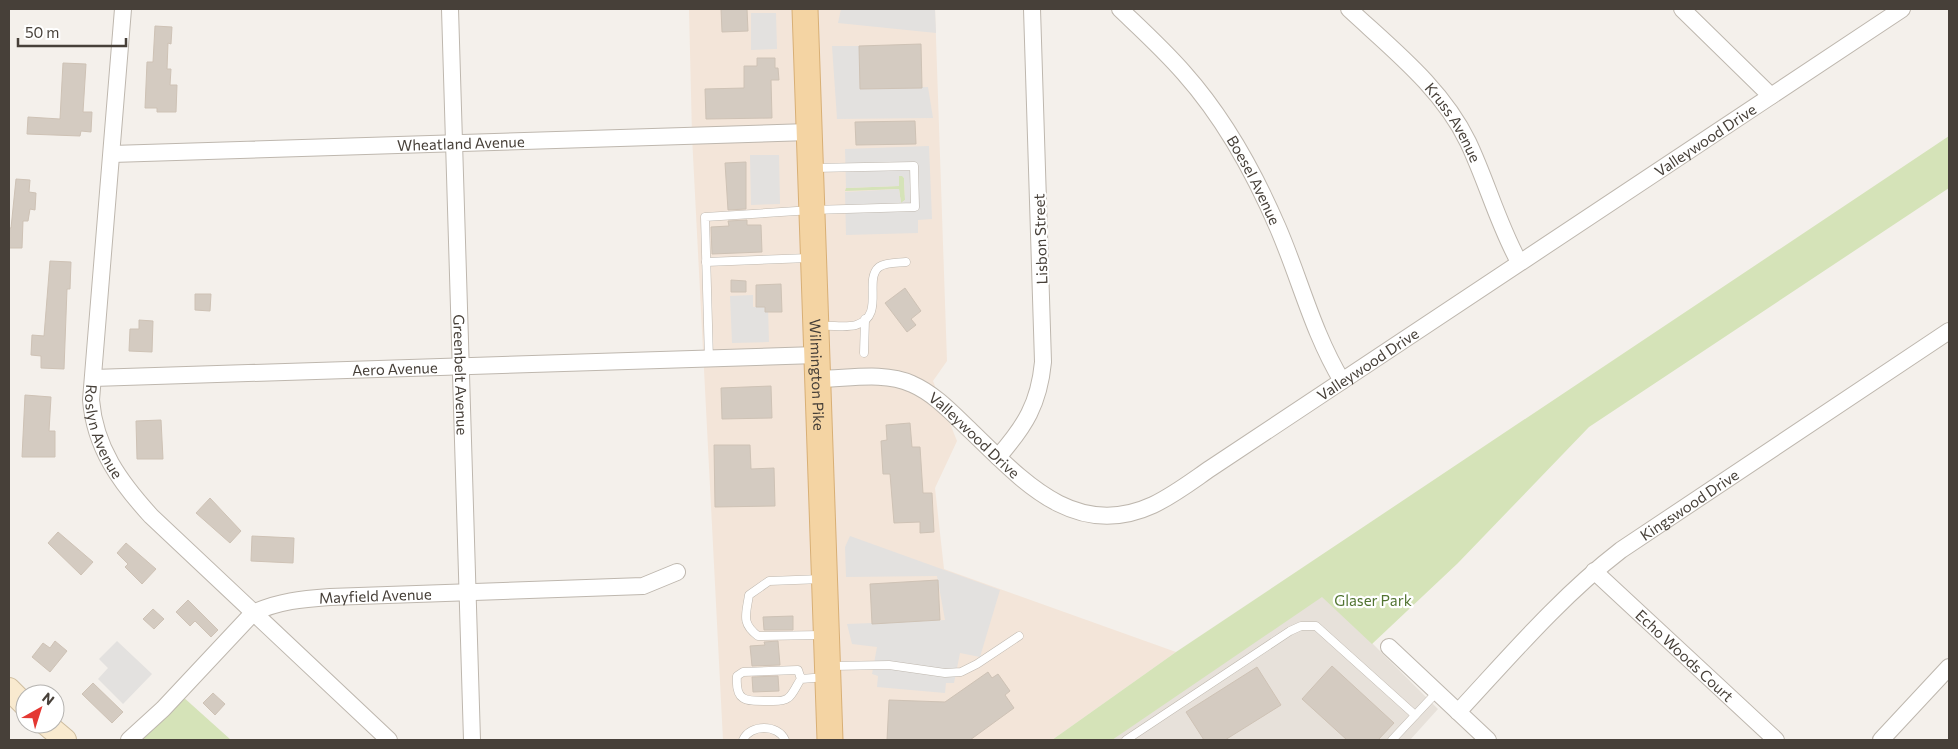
<svg xmlns="http://www.w3.org/2000/svg" width="1958" height="749" font-family="Commissioner,sans-serif">
<style>
.residential{fill:#e7e1da}
.commercial{fill:#f3e5d9}
.green{fill:#d5e3b8}
.parking{fill:#e3e1df}
.building{fill:#d4cbc1;stroke:#cec2b5}
.lines{fill:none;stroke-linecap:round;stroke-linejoin:round}
.lane-casing{stroke:#beb7ae;stroke-width:9}
.street-casing{stroke:#beb7ae;stroke-width:18}
.secondary-casing{stroke:#cebd9f;stroke-width:24}
.primary-casing{stroke:#d8af75;stroke-width:27}
.lane{stroke:#fff;stroke-width:8}
.street{stroke:#fff;stroke-width:16}
.secondary{stroke:#f9eacf;stroke-width:22}
.primary{stroke:#f4d4a3;stroke-width:25}
.labels{text-anchor:middle;dominant-baseline:central;stroke-width:4.5;stroke-linejoin:round;paint-order:stroke}
.street-label{font-size:15px;fill:#474039;stroke:#fff}
.park-label{font-size:15px;fill:#527432;stroke:#fff}
</style>
<rect width="100%" height="100%" fill="#f4f0eb"/>
<!-- residential -->
<path class="residential" d="M1317 588 1438 709 1410 740H1090Z"/>
<!-- commercial -->
<path class="commercial" d="M689 9H935L947 361 933 381 957 441 935 488 944 569 1176 652 1052 740H723L692 136Z"/>
<!-- green -->
<g class="green">
<path d="M1949 136V188L1589 427 1458 563 1372 644 1322 597 1112 740H1052L1176 652Z"/>
<path d="M902 175 904 178 905 200 901 203 899 189 845 191 846 188 899 186V176Z"/>
<path d="M182 696 231 740H142Z"/>
</g>
<!-- parking -->
<g class="parking">
<path d="M841 9H935L936 33 838 23Z"/>
<path d="M751 13H776L777 49 751 50Z"/>
<path d="M832 46H859L860 89 928 87 933 118 837 119Z"/>
<path d="M929 146 932 219 918 220V233L846 235 845 192 899 189 901 203 905 200 904 178 902 176H899V186L846 188 845 149Z"/>
<path d="M750 155H779L780 204 751 205Z"/>
<path d="M753 295V307H768L769 342 732 343 730 296Z"/>
<path d="M850 536 1000 590 980 657 960 653 954 683H946L945 693 877 687 878 676 872 674 877 647 852 644 847 624 945 620 937 576 846 577 845 547Z"/>
<path d="M117 641 152 674 123 704 98 679 108 668 99 659Z"/>
</g>
<!-- building -->
<g class="building">
<path d="M721 9H747L748 31 722 32Z"/>
<path d="M155 26 172 27 171 44 168 43 167 69H171L170 85H177L176 112H157V108H145L147 62H153Z"/>
<path d="M921 44 922 88 860 89 859 46Z"/>
<path d="M757 58H775V68H778L779 80H771L772 118 706 119 705 89 744 88V66H757Z"/>
<path d="M63 63 86 64 83 112H92L91 132 81 131 80 136 27 134 28 117 60 119Z"/>
<path d="M915 121 916 144 856 145 855 122Z"/>
<path d="M746 162V209L728 210 725 163Z"/>
<path d="M16 179 30 180 29 192 36 193 35 210 30 209 28 221H23L22 248H9V228H11Z"/>
<path d="M747 220V225H761L762 252 712 254 711 227 729 226 728 221Z"/>
<path d="M50 261 71 262 70 289H67L64 369 41 368V356L31 355 32 335 44 336Z"/>
<path d="M731 280 746 281V292H731Z"/>
<path d="M781 284 782 312H765V307H756V285Z"/>
<path d="M905 288 921 311 911 319 916 325 907 332 885 303Z"/>
<path d="M195 294H211L210 311 195 310Z"/>
<path d="M139 320 153 321 152 352 129 351 130 329H139Z"/>
<path d="M771 386 772 418 722 419 721 388Z"/>
<path d="M25 395 51 397 49 431H55V457H22Z"/>
<path d="M161 420 163 459H137L136 421Z"/>
<path d="M910 423 912 447H920L923 493H932L934 532 920 533V522L894 523 890 474H883L881 441 887 440 886 425Z"/>
<path d="M714 445H750L751 469 774 468 775 506 715 507Z"/>
<path d="M210 498 241 531 230 543 196 513Z"/>
<path d="M58 532 93 562 81 575 48 543Z"/>
<path d="M252 536 294 538 293 563 251 561Z"/>
<path d="M126 543 156 569 142 584 125 567 128 564 117 553Z"/>
<path d="M938 580 940 620 872 624 870 584Z"/>
<path d="M188 600 218 630 211 637 195 621 190 626 176 612Z"/>
<path d="M153 609 164 619 154 629 143 619Z"/>
<path d="M793 616V630H764L763 617Z"/>
<path d="M55 641 67 651 50 672 32 657 43 643 50 648Z"/>
<path d="M778 641 780 665 752 666 750 646 765 645 764 642Z"/>
<path d="M1332 666 1394 723 1378 740H1347L1302 699Z"/>
<path d="M1257 667 1281 705 1225 740H1204L1186 712Z"/>
<path d="M988 672 992 678 998 674 1010 691 1005 695 1014 708 970 740H887L889 700 945 702Z"/>
<path d="M778 676 779 691 753 692 752 677Z"/>
<path d="M93 683 123 712 112 723 82 694Z"/>
<path d="M213 693 225 704 215 715 203 703Z"/>
</g>
<g class="lines">
<defs>
<g id="lane">
<path d="M706 262 809 258"/>
<path d="M820 326C831 325 846 328 856 325 886 316 863 280 879 267 886 262 898 263 906 262"/>
<path d="M864 353 865 319"/>
<path d="M709 360 705 217 812 210 915 207 914 166 814 168"/>
<path d="M822 579 769 581 749 595C746 615 741 623 758 636L822 635"/>
<path d="M832 666 889 665 945 673 961 672 977 664 1019 636"/>
<path d="M801 679 798 670 743 672 737 676C735 702 746 701 768 701 774 701 783 702 788 698 793 695 797 684 801 679L826 677"/>
<path d="M743 740C750 724 778 724 785 740"/>
<path d="M1126 740 1290 631 1301 626H1316L1415 715"/>
<path d="M1392 740 1437 692"/>
</g>
<g id="street">
<path id="s1" d="M123 9 91 400C95 448 120 482 151 516L389 740"/>
<path id="s2" d="M450 9 472 740"/>
<path id="s3" d="M1120 9C1142 30 1164 50 1184 73 1224 118 1254 172 1278 228 1300 279 1313 333 1342 381"/>
<path id="s4" d="M1349 9C1392 49 1442 88 1468 142 1487 182 1498 224 1519 262"/>
<path d="M1682 9 1771 96"/>
<path id="s5" d="M112 154 809 132"/>
<path id="s6" d="M93 378 817 355"/>
<path id="s7" d="M818 379C847 379 884 371 912 384 935 394 953 414 971 431 1022 480 1075 541 1153 505 1174 495 1192 481 1211 468L1902 9"/>
<path d="M998 457C1025 426 1039 404 1043 362L1032 9"/>
<path id="s8" d="M1594 571 1776 740"/>
<path d="M1389 647 1488 740"/>
<path id="s9" d="M1458 712C1510 656 1560 597 1621 550L1949 331"/>
<path id="s10" d="M129 740 163 709 253 613C279 601 302 599 330 597L643 586 677 572"/>
<path d="M1881 740 1949 667"/>
</g>
<g id="secondary">
<path d="M9 689 25 705"/>
<path d="M46 724 65 740"/>
</g>
<g id="primary">
<path id="s11" d="M805 9 830 740"/>
</g>
</defs>
<!-- lane casing -->
<use href="#lane" class="lane-casing"/>
<!-- street casing -->
<use href="#street" class="street-casing"/>
<!-- secondary casing -->
<use href="#secondary" class="secondary-casing"/>
<!-- primary casing -->
<use href="#primary" class="primary-casing"/>
<!-- lane -->
<use href="#lane" class="lane"/>
<!-- street -->
<use href="#street" class="street"/>
<!-- secondary -->
<use href="#secondary" class="secondary"/>
<!-- primary -->
<use href="#primary" class="primary"/>
</g>
<g class="labels">
<!-- street labels -->
<g class="street-label">
<text stroke="none"><textPath href="#s4" startOffset="155">Kruss Avenue</textPath></text>
<text stroke="none"><textPath href="#s7" startOffset="1045">Valleywood Drive</textPath></text>
<text stroke="none"><textPath href="#s5" startOffset="349">Wheatland Avenue</textPath></text>
<text stroke="none"><textPath href="#s3" startOffset="219">Boesel Avenue</textPath></text>
<text transform="translate(1040 239) rotate(-92)">Lisbon Street</text>
<text stroke="none"><textPath href="#s7" startOffset="640">Valleywood Drive</textPath></text>
<text stroke="none"><textPath href="#s6" startOffset="302">Aero Avenue</textPath></text>
<text stroke="none"><textPath href="#s2" startOffset="366">Greenbelt Avenue</textPath></text>
<text stroke="none"><textPath href="#s11" startOffset="366">Wilmington Pike</textPath></text>
<text stroke="none"><textPath href="#s1" startOffset="426">Roslyn Avenue</textPath></text>
<text stroke="none"><textPath href="#s7" startOffset="176">Valleywood Drive</textPath></text>
<text stroke="none"><textPath href="#s9" startOffset="312">Kingswood Drive</textPath></text>
<text stroke="none"><textPath href="#s10" startOffset="302">Mayfield Avenue</textPath></text>
<text stroke="none"><textPath href="#s8" startOffset="124">Echo Woods Court</textPath></text>
</g>
<!-- park labels -->
<g class="park-label">
<text x="1373" y="600">Glaser Park</text>
</g>
</g>
<!-- border -->
<rect width="1958" height="749" fill="none" stroke="#474039" stroke-width="20"/>
<!-- north arrow -->
<g transform="translate(40 709) rotate(39)"><circle r="24" fill="#ffffff" stroke="#b5b3b0"/>
<path d="M0-4L9 19L0 12L-9 19Z" fill="#e43832"/>
<text y="-8" font-size="14" font-weight="bold" text-anchor="middle" fill="#474039">N</text>
</g>
<!-- scale -->
<path d="M18 38v8h108v-8" fill="none" stroke="#474039" stroke-width="2.5"/>
<text x="25" y="38" font-size="15" fill="#474039" stroke="#ffffff" stroke-width="4" paint-order="stroke">50 m</text>
</svg>
